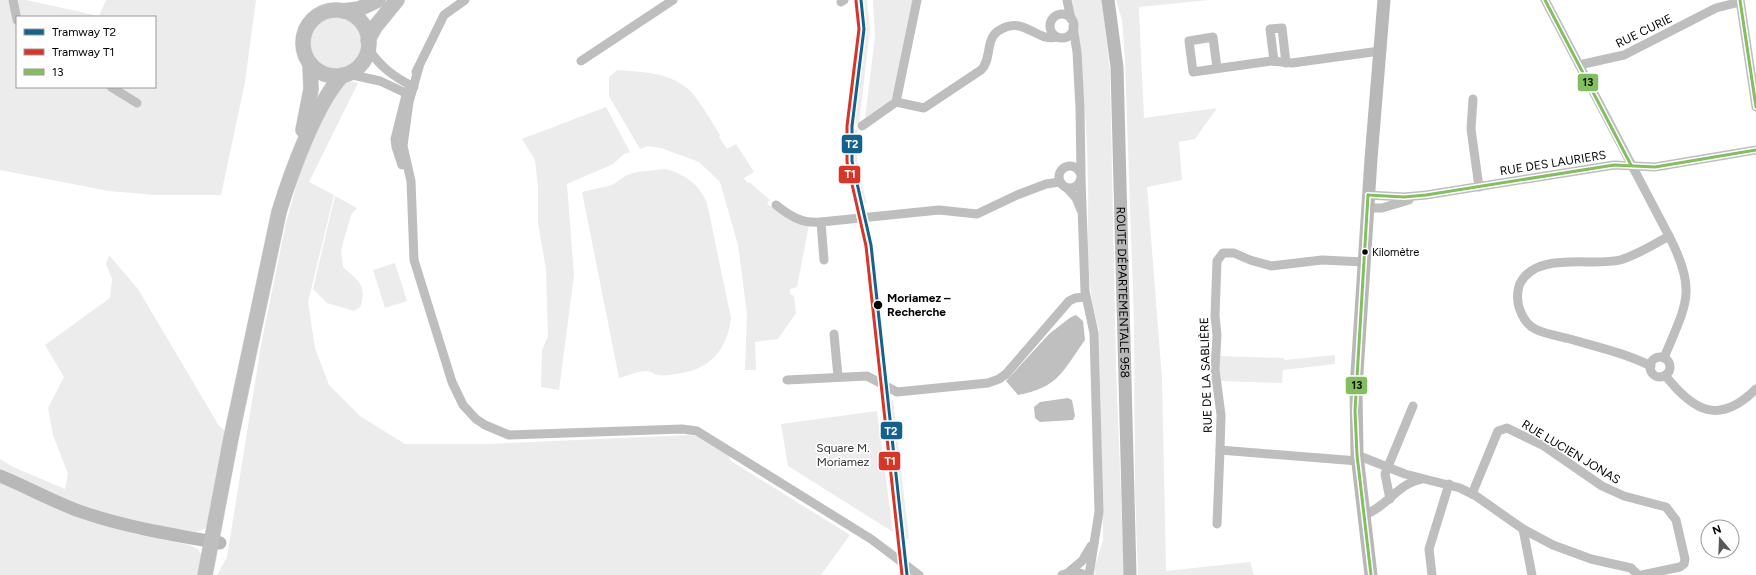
<svg xmlns="http://www.w3.org/2000/svg" width="1756" height="575" font-family="Figtree,sans-serif">
<style>
.green{fill:#ececec;fill-rule:evenodd}
.water{fill:#bfbfbf}
.lines{fill:none;stroke-linecap:round;stroke-linejoin:round}
.primary-casing{stroke:#dbdbdb;stroke-width:16}
.street{stroke:#bebebe;stroke-width:9}
.secondary{stroke:#b8b8b8;stroke-width:13}
.primary{stroke:#bebebe;stroke-width:15}
.bus-1-casing{stroke:#fff;stroke-width:6}
.bus-1{stroke:#83be5f;stroke-width:3}
.tram-1-casing{stroke:#fff;stroke-width:6}
.tram-2-casing{stroke:#fff;stroke-width:6}
.tram-1{stroke:#15618e;stroke-width:3}
.tram-2{stroke:#d73527;stroke-width:3}
.bus-dot{fill:#000;stroke:#fff;stroke-width:1.5}
.labels{text-anchor:middle;dominant-baseline:central;stroke-width:3.5;stroke-linejoin:round;paint-order:stroke}
.bus-label{font-size:11px;fill:#000;stroke:#fff;text-anchor:start}
.street-label{font-size:12px;fill:#000;stroke:#fff}
.stop-label{font-size:12px;font-weight:bold;fill:#000;stroke:#fff;text-anchor:start}
.park-label{font-size:12px;fill:#333;stroke:#fff}
.line-badge{stroke:#fff;stroke-width:1.5}
.badge-label{font-size:11px;text-anchor:middle;font-weight:bold;fill:#fff}
.pale-badge-label{font-size:11px;text-anchor:middle;font-weight:bold;fill:#111}
</style>
<rect width="100%" height="100%" fill="#fff"/>
<!-- green -->
<g class="green">
<path d="M0 0H26L99 16 106 0H256L245 82 221 195H154L109 191 0 170ZM17 17H155V87H17Z"/>
<path d="M859 0H867L870 29 859 124 851 123C855 89 868 32 859 0Z"/>
<path d="M873 0H913L893 98 865 118 875 37Z"/>
<path d="M1072 0H1102L1110 72 1116 367 1124 575H1095V566L1103 540 1099 329C1084 281 1089 231 1088 181 1087 121 1082 60 1072 0Z"/>
<path d="M1116 0H1209L1139 7V13L1144 118 1217 108 1195 139 1179 142 1182 180 1147 187 1162 378 1166 571 1250 562 1254 575H1138L1135 491 1134 322 1125 61 1122 20Z"/>
<circle cx="336" cy="43" r="26"/>
<path d="M617 70C641 72 669 72 688 89 697 96 713 124 720 135L719 137 727 149 736 144 754 172 744 178 747 183 749 182 770 200 767 204 786 216 809 225 797 287 790 289V294L794 296 796 313 778 339 755 342 756 370H745L747 314 738 245 720 182 699 162 661 148 647 146 640 149 609 96V77Z"/>
<path d="M348 81 358 83 309 182 334 195 308 302 315 348 329 385 360 416 405 444H487L689 435 697 436 731 455 729 457 731 461 850 535 821 575H217L227 557 261 345 286 223 301 170 315 130 336 91Z"/>
<path d="M606 107 630 152 624 154 613 164 567 184 574 275 559 390 541 387 542 350 548 336 546 269 538 223V187L535 160 522 139Z"/>
<path d="M850 129 858 130C854 156 860 179 867 203L859 204C851 179 847 156 850 129Z"/>
<path d="M665 169C685 174 699 184 707 203L731 318C727 351 709 370 676 374 670 375 663 376 658 375 654 374 650 371 646 371 638 371 627 376 619 378L582 192 612 185 627 175 637 172Z"/>
<path d="M335 196 357 208 351 215 341 250 343 267C359 282 366 283 361 306L354 311 327 303 313 289Z"/>
<path d="M109 255 138 289 219 426 228 433 209 527 196 532 78 517 135 534 189 545 198 549 204 560 201 575H0V459L13 467 65 489 68 474 53 435 48 408 64 377 45 345 110 298 112 279 106 264Z"/>
<path d="M395 263 407 301 385 308 373 270Z"/>
<path d="M1335 355V364L1283 370 1282 383 1221 381 1218 356 1283 358 1285 360Z"/>
<path d="M893 400 909 539 901 540 886 401Z"/>
<path d="M877 411 893 532 788 466 781 424Z"/>
</g>
<!-- water -->
<g class="water">
<path d="M1076 315 1083 321 1085 340C1062 372 1059 387 1018 395L1006 381 1049 334 1071 317Z"/>
<path d="M1068 398 1072 400 1075 416 1073 420 1040 422 1035 418 1034 407 1040 402Z"/>
</g>
<g class="lines">
<defs>
<g id="primary">
<circle cx="336" cy="43" r="33"/>
<path d="M344 11 359 9 378 0"/>
<path d="M368 40 375 27 397 0"/>
<path d="M303 130 311 89 310 64"/>
<path d="M205 575 231 438 279 212C290 176 317 100 343 75"/>
</g>
</defs>
<!-- primary casing -->
<use href="#primary" class="primary-casing"/>
<!-- street -->
<g class="street">
<path d="M13 0 17 20"/>
<path d="M1067 0 1071 19"/>
<path d="M1545 0 1669 236C1698 292 1686 304 1664 358"/>
<path d="M1740 0 1756 107"/>
<path d="M841 2 844 0"/>
<circle cx="1062" cy="26" r="12"/>
<path d="M1073 27 1077 52 1080 108 1081 173"/>
<path d="M368 48C380 67 394 77 414 87"/>
<path d="M581 61 673 0"/>
<path d="M1274 61 1270 29 1282 28 1286 63"/>
<path d="M1579 65 1624 55 1716 8 1740 2"/>
<path d="M419 67 409 102 403 146 411 181 414 260 452 382 463 405 476 419 485 425 509 435 682 429 697 431 871 539 919 575"/>
<path d="M1217 68 1213 37 1189 41 1193 72 1271 61 1292 63 1380 51"/>
<path d="M416 72 444 15 465 0"/>
<path d="M348 74 380 81 410 95"/>
<path d="M111 87 137 103"/>
<path d="M1473 99 1471 129 1479 187"/>
<path d="M896 102 924 108 981 70C992 60 985 40 998 31 1024 14 1036 43 1057 37"/>
<path d="M862 126 896 102 917 0"/>
<path d="M402 165 396 147 395 139 407 91"/>
<circle cx="1070" cy="177" r="11"/>
<path d="M1081 179 1085 291 1094 333 1099 512 1089 575"/>
<path d="M1067 188 1076 198 1081 210"/>
<path d="M1368 195 1404 197 1426 195 1614 165 1655 167 1756 150"/>
<path d="M776 205C790 216 802 224 821 222"/>
<path d="M1367 208H1382L1409 200"/>
<path d="M824 260 821 222 939 210 977 214 1017 195 1046 184 1060 182"/>
<path d="M834 334 838 377"/>
<circle cx="1660" cy="367" r="10"/>
<path d="M1651 366C1625 353 1597 347 1570 339 1558 336 1545 334 1535 329 1527 325 1523 318 1520 310 1517 303 1517 294 1519 286 1533 250 1591 267 1620 260 1637 255 1653 245 1669 236"/>
<path d="M1665 375C1693 411 1719 426 1756 389"/>
<path d="M787 380 867 376 897 392 988 383 999 379 1006 374 1069 301 1075 298 1085 297"/>
<path d="M1357 455 1405 474 1460 488 1476 496 1523 529 1553 545 1591 559 1631 568 1638 575"/>
<path d="M1358 461 1220 450 1221 415 1215 369 1217 335 1215 316 1217 261 1223 253H1234L1250 260 1271 266 1322 260 1364 262"/>
<path d="M1472 494 1498 431 1507 428 1544 446 1602 486 1624 496 1666 507 1676 520 1685 559 1684 564 1680 567 1642 575"/>
<path d="M1390 499 1385 474 1413 406"/>
<path d="M1364 515C1386 508 1398 483 1422 479"/>
<path d="M1217 524 1220 450"/>
<path d="M1523 529 1532 575"/>
<path d="M1070 571 1082 561 1091 546"/>
<path d="M1062 575 1074 571 1085 575"/>
<path d="M1432 575 1429 549 1449 484"/>
</g>
<!-- secondary -->
<g class="secondary">
<path id="s1" d="M1108 0 1117 67 1130 575"/>
<path d="M0 476C27 487 52 501 79 511 124 527 173 535 220 543"/>
<path d="M1371 575 1357 455 1356 388 1371 159 1384 0"/>
</g>
<!-- primary -->
<use href="#primary" class="primary"/>
<defs>
<g id="bus-1">
<path d="M1545 0 1631 165"/>
<path d="M1740 0 1756 107"/>
<path d="M1368 195 1404 197 1426 195 1614 165 1655 167 1756 150"/>
<path d="M1368 195 1355 411 1357 455 1371 575"/>
</g>
</defs>
<!-- bus-1 casing -->
<use href="#bus-1" class="bus-1-casing"/>
<!-- bus-1 -->
<use href="#bus-1" class="bus-1"/>
<defs>
<path id="tram-1" d="M861 0 864 29 852 126V161L871 245 907 575"/>
<path id="tram-2" d="M856 1 859 29 847 126V162L866 246 902 575"/>
</defs>
<!-- tram-1 casing -->
<use href="#tram-1" class="tram-1-casing"/>
<!-- tram-2 casing -->
<use href="#tram-2" class="tram-2-casing"/>
<!-- tram-1 -->
<use href="#tram-1" class="tram-1"/>
<!-- tram-2 -->
<use href="#tram-2" class="tram-2"/>
</g>
<!-- markers -->
<g class="bus-dot">
<circle cx="1365" cy="252" r="3.5"/>
<circle cx="878" cy="305" r="5"/>
</g>
<g class="labels">
<!-- bus labels -->
<g class="bus-label">
<text x="1372" y="252">Kilomètre</text>
</g>
<!-- street labels -->
<g class="street-label">
<text transform="translate(1644 31) rotate(-26)">RUE CURIE</text>
<text transform="translate(1553 163) rotate(-9)">RUE DES LAURIERS</text>
<text stroke="none"><textPath href="#s1" startOffset="293">ROUTE DÉPARTEMENTALE 958</textPath></text>
<text transform="translate(1206 375) rotate(-92)">RUE DE LA SABLIÈRE</text>
<text transform="translate(1571 452) rotate(31)">RUE LUCIEN JONAS</text>
</g>
<!-- stop labels -->
<g class="stop-label">
<text x="887" y="298">Moriamez –<tspan x="887" dy="14">Recherche</tspan></text>
</g>
<!-- park labels -->
<g class="park-label">
<text x="843" y="448">Square M.<tspan x="843" dy="14">Moriamez</tspan></text>
</g>
</g>
<g class="line-badge">
<rect x="1577" y="73" width="22" height="19" rx="4" fill="#83be5f"/>
<rect x="841" y="134" width="22" height="20" rx="4" fill="#15618e"/>
<rect x="838" y="165" width="23" height="19" rx="4" fill="#d73527"/>
<rect x="1345" y="376" width="23" height="19" rx="4" fill="#83be5f"/>
<rect x="880" y="421" width="23" height="19" rx="4" fill="#15618e"/>
<rect x="878" y="451" width="23" height="20" rx="4" fill="#d73527"/>
</g>
<g class="badge-label">
<text x="852" y="148">T2</text>
<text x="850" y="178">T1</text>
<text x="891" y="435">T2</text>
<text x="890" y="465">T1</text>
</g>
<g class="pale-badge-label">
<text x="1588" y="86">13</text>
<text x="1357" y="389">13</text>
</g>
<!-- legend -->
<rect x="16" y="16" width="140" height="72" fill="#ffffff" stroke="#999999"/>
<rect x="24" y="29" width="20" height="6" fill="#15618e" stroke="#999999"/>
<text x="52" y="36" font-size="12" fill="#000000">Tramway T2</text>
<rect x="24" y="49" width="20" height="6" fill="#d73527" stroke="#999999"/>
<text x="52" y="56" font-size="12" fill="#000000">Tramway T1</text>
<rect x="24" y="69" width="20" height="6" fill="#83be5f" stroke="#999999"/>
<text x="52" y="76" font-size="12" fill="#000000">13</text>
<!-- north arrow -->
<g transform="translate(1720 539) rotate(341)"><circle r="19" fill="#ffffff" stroke="#999999"/>
<path d="M0-3L7 15L0 10L-7 15Z" fill="#595959"/>
<text y="-6" font-size="11" font-weight="bold" text-anchor="middle" fill="#000000">N</text>
</g>
</svg>
